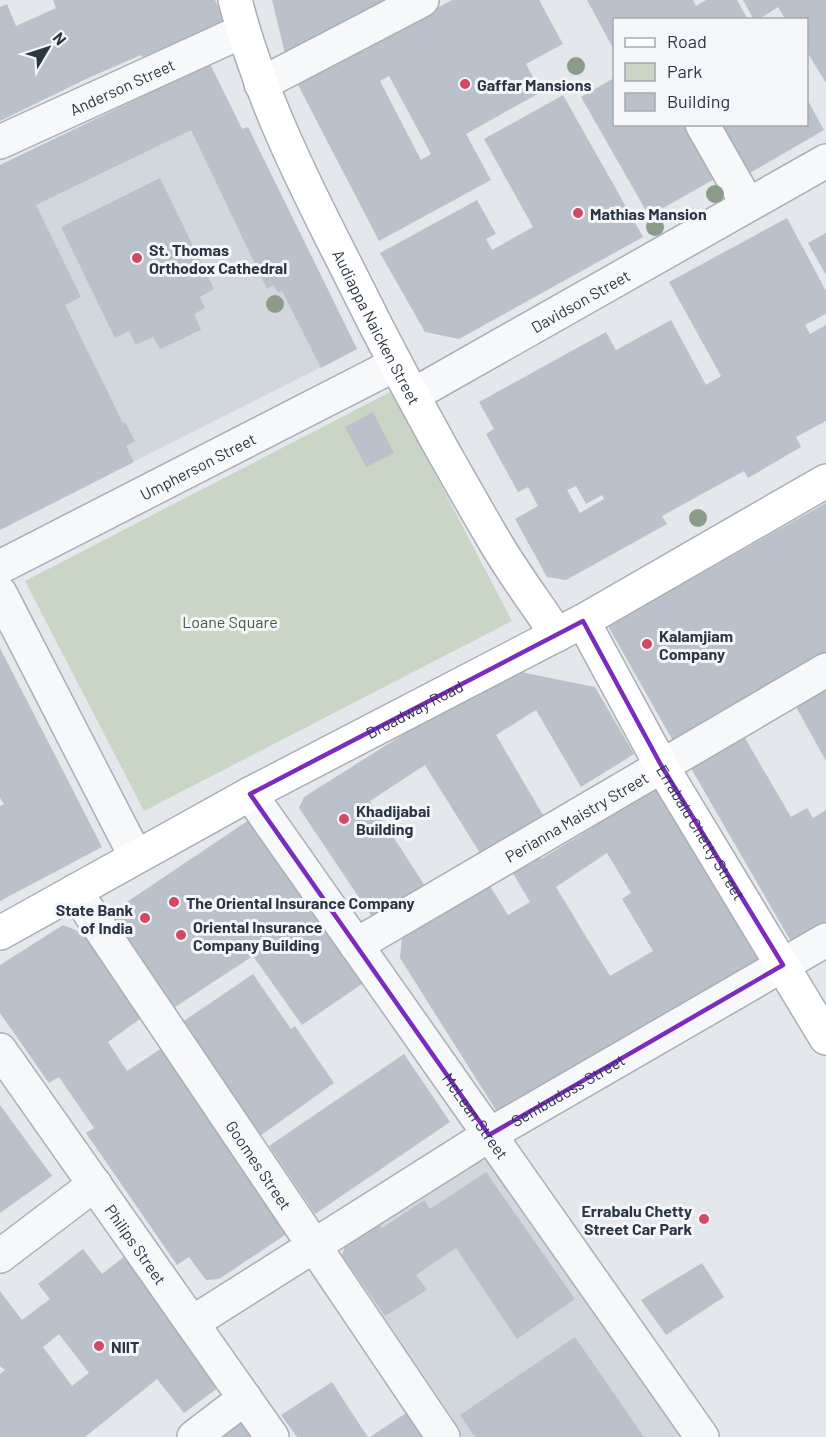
<svg xmlns="http://www.w3.org/2000/svg" width="826" height="1437" font-family="Barlow,sans-serif">
<style>
.built{fill:#d2d7de}
.green{fill:#cad6c5}
.building{fill:#bbc1ca;fill-rule:evenodd}
.lines{fill:none;stroke-linecap:round;stroke-linejoin:round}
.street-casing{stroke:#a9aeb7;stroke-width:36}
.secondary-casing{stroke:#a9aeb7;stroke-width:36}
.street{stroke:#f7f8fa;stroke-width:33}
.secondary{stroke:#fff;stroke-width:33}
.tree{fill:#8b9d89}
.marked{fill:none;stroke:#7b2cbf;stroke-width:4.5;stroke-linejoin:round}
.poi-dot{fill:#d14965;stroke:#f4f6f9;stroke-width:2}
.labels{text-anchor:middle;dominant-baseline:central;stroke-width:6;stroke-linejoin:round;paint-order:stroke}
.poi-label{font-size:16px;font-weight:bold;fill:#2b3645;stroke:#f4f6f9;text-anchor:start}
.street-label{font-size:16px;fill:#2b3645;stroke:#f4f6f9}
.park-label{font-size:16px;fill:#426138;stroke:#f4f6f9}
</style>
<rect width="100%" height="100%" fill="#e4e7ec"/>
<!-- built -->
<g class="built">
<path d="M210 64 242 129 248 127 357 349 93 482 0 165Z"/>
<path d="M488 1150 686 1437H456L453 1419 342 1255 346 1244Z"/>
</g>
<!-- green -->
<path class="green" d="M392 391 512 621 144 811 25 581Z"/>
<!-- building -->
<g class="building">
<path d="M53 0H215L225 23 142 57 141 55 86 79 0 121V7L7 4 16 26 56 8Z"/>
<path d="M272 0H390L286 57Z"/>
<path d="M452 0H539L563 44 526 64 541 92 466 134 491 180 379 241 297 83ZM389 76 431 154 421 160 380 81Z"/>
<path d="M587 0H693L696 6 706 0H737L748 20H614V50Z"/>
<path d="M743 0H826V83L807 52V20H786L778 7 758 20H754Z"/>
<path d="M210 64 242 129 248 127 357 349 321 368 282 291 278 293 274 285 267 289 191 130 36 205 81 297 65 305 123 423 125 422 135 441 126 446 134 462 0 530V165Z"/>
<path d="M614 78V124H688L718 177 649 216 581 97Z"/>
<path d="M563 95 643 237 459 339 425 332 380 253 477 200 496 234 486 239 492 250 533 227 484 139Z"/>
<path d="M807 99 824 130 748 174 720 124H806Z"/>
<path d="M160 178 214 289 200 297 205 308 194 314 201 330 160 349 153 337 136 345 129 331 115 338 61 227Z"/>
<path d="M787 218 826 291V314L805 325 810 334 826 325V421L796 437 801 447 748 478 744 471 662 516 667 524 566 580 547 577 515 519 538 506 528 487 518 492 486 434 494 429 479 402 606 332 616 350 671 320 706 385 721 376 669 282ZM576 486 586 504 602 495 604 499 580 513 567 490Z"/>
<path d="M826 233V275L808 243Z"/>
<path d="M373 412 394 453 366 467 345 427Z"/>
<path d="M826 503V655L673 741 608 626Z"/>
<path d="M0 648 102 847 0 901V806L4 804 0 798Z"/>
<path d="M511 670 595 687 634 754 581 787 536 710 496 735 543 815 480 853 425 765 370 801 427 889 374 920 299 808 304 797 453 703Z"/>
<path d="M826 687V761L795 705Z"/>
<path d="M742 733 791 817 807 808 813 818 826 810V925L793 945 688 763Z"/>
<path d="M652 783 727 906 730 904 762 959 499 1115 400 958 402 935 488 883 508 915 530 902 511 870 537 854 541 859 592 828 588 821ZM607 853 631 893 622 899 653 951 610 976 556 887Z"/>
<path d="M249 820 362 984 302 1025 253 956 172 1009 109 914Z"/>
<path d="M63 925 85 934 140 1019 108 1042 127 1071 165 1046 286 1228 285 1235 219 1279 206 1280 189 1257 177 1265 86 1133 94 1128 59 1077 49 1083 0 1013V965Z"/>
<path d="M253 974 291 1029 295 1026 334 1083 260 1136 181 1023Z"/>
<path d="M404 1054 450 1122 315 1214 269 1146Z"/>
<path d="M0 1105 52 1176 0 1213Z"/>
<path d="M486 1172 575 1299 517 1339 456 1248 416 1275 427 1290 385 1316 342 1255 346 1244 379 1224 382 1228 424 1200 430 1209Z"/>
<path d="M83 1249 102 1274 129 1253 219 1387 184 1413 157 1379 85 1437H0V1374L5 1370 0 1366V1291L22 1320 50 1299 38 1284ZM59 1334 89 1373 72 1386 43 1347Z"/>
<path d="M702 1263 724 1297 666 1335 641 1300Z"/>
<path d="M575 1337 644 1437H475L460 1415Z"/>
<path d="M332 1382 350 1410 368 1437H297L281 1415Z"/>
<path d="M406 1413 422 1437H370Z"/>
<path d="M243 1414 260 1437H213Z"/>
</g>
<g class="lines">
<defs>
<g id="street">
<path d="M261 84 422 0"/>
<path d="M702 124 748 205"/>
<path id="s1" d="M0 142 243 31"/>
<path id="s2" d="M413 395 826 161"/>
<path id="s3" d="M0 567 396 364"/>
<path d="M0 593 136 857"/>
<path id="s4" d="M250 794 702 1437"/>
<path id="s5" d="M75 891 443 1437"/>
<path id="s6" d="M356 945 826 670"/>
<path id="s7" d="M0 1050 272 1437"/>
<path d="M0 1256 95 1184"/>
<path id="s8" d="M192 1323 489 1135 826 940"/>
<path d="M194 1437 245 1398"/>
</g>
<g id="secondary">
<path id="s9" d="M235 0C259 93 301 178 345 264 391 358 441 450 494 540 513 573 536 603 557 635"/>
<path id="s10" d="M583 621 661 765 826 1038"/>
<path id="s11" d="M0 933 250 794 583 621 826 481"/>
</g>
</defs>
<!-- street casing -->
<use href="#street" class="street-casing"/>
<!-- secondary casing -->
<use href="#secondary" class="secondary-casing"/>
<!-- street -->
<use href="#street" class="street"/>
<!-- secondary -->
<use href="#secondary" class="secondary"/>
</g>
<!-- trees -->
<g class="tree">
<circle cx="576" cy="66" r="9"/>
<circle cx="715" cy="194" r="9"/>
<circle cx="655" cy="227" r="9"/>
<circle cx="275" cy="304" r="9"/>
<circle cx="698" cy="518" r="9"/>
</g>
<!-- marked area -->
<path class="marked" d="M583 621 661 765 783 965 489 1135 250 794Z"/>
<!-- markers -->
<g class="poi-dot">
<circle cx="465" cy="84" r="6"/>
<circle cx="578" cy="213" r="6"/>
<circle cx="137" cy="258" r="6"/>
<circle cx="647" cy="644" r="6"/>
<circle cx="344" cy="819" r="6"/>
<circle cx="174" cy="902" r="6"/>
<circle cx="145" cy="918" r="6"/>
<circle cx="181" cy="935" r="6"/>
<circle cx="704" cy="1219" r="6"/>
<circle cx="99" cy="1346" r="6"/>
</g>
<g class="labels">
<!-- poi labels -->
<g class="poi-label">
<text x="477" y="84">Gaffar Mansions</text>
<text x="590" y="213">Mathias Mansion</text>
<text x="149" y="249">St. Thomas<tspan x="149" dy="18">Orthodox Cathedral</tspan></text>
<text x="659" y="635">Kalamjiam<tspan x="659" dy="18">Company</tspan></text>
<text x="356" y="810">Khadijabai<tspan x="356" dy="18">Building</tspan></text>
<text x="186" y="902">The Oriental Insurance Company</text>
<text x="133" y="909" text-anchor="end">State Bank<tspan x="133" dy="18">of India</tspan></text>
<text x="193" y="926">Oriental Insurance<tspan x="193" dy="18">Company Building</tspan></text>
<text x="692" y="1210" text-anchor="end">Errabalu Chetty<tspan x="692" dy="18">Street Car Park</tspan></text>
<text x="111" y="1346">NIIT</text>
</g>
<!-- street labels -->
<g class="street-label">
<text stroke="none"><textPath href="#s1" startOffset="134">Anderson Street</textPath></text>
<text stroke="none"><textPath href="#s2" startOffset="192">Davidson Street</textPath></text>
<text stroke="none"><textPath href="#s9" startOffset="357">Audiappa Naicken Street</textPath></text>
<text stroke="none"><textPath href="#s3" startOffset="222">Umpherson Street</textPath></text>
<text stroke="none"><textPath href="#s11" startOffset="471">Broadway Road</textPath></text>
<text stroke="none"><textPath href="#s6" startOffset="255">Perianna Maistry Street</textPath></text>
<text stroke="none"><textPath href="#s10" startOffset="242">Errabalu Chetty Street</textPath></text>
<text stroke="none"><textPath href="#s8" startOffset="442">Sembudoss Street</textPath></text>
<text stroke="none"><textPath href="#s4" startOffset="393">McLean Street</textPath></text>
<text stroke="none"><textPath href="#s5" startOffset="330">Goomes Street</textPath></text>
<text stroke="none"><textPath href="#s7" startOffset="237">Philips Street</textPath></text>
</g>
<!-- park labels -->
<g class="park-label">
<text x="230" y="621">Loane Square</text>
</g>
</g>
<!-- legend -->
<rect x="613" y="18" width="195" height="108" fill="#f4f6f9" stroke="#a4a9b1" stroke-width="1.5"/>
<rect x="625" y="38" width="30" height="9" fill="#ffffff" stroke="#a4a9b1" stroke-width="1.5"/>
<text x="667" y="48" font-size="18" fill="#2b3645">Road</text>
<rect x="625" y="63" width="30" height="18" fill="#cad6c5" stroke="#a4a9b1" stroke-width="1.5"/>
<text x="667" y="78" font-size="18" fill="#2b3645">Park</text>
<rect x="625" y="93" width="30" height="18" fill="#bbc1ca" stroke="#a4a9b1" stroke-width="1.5"/>
<text x="667" y="108" font-size="18" fill="#2b3645">Building</text>
<!-- north arrow -->
<g transform="translate(48 48) rotate(51)" stroke="#f4f6f9" stroke-width="4.5" paint-order="stroke">
<path d="M0-4.5L10 22L0 15L-10 22Z" fill="#2b3645"/>
<text y="-9" font-size="16" font-weight="bold" text-anchor="middle" fill="#2b3645">N</text>
</g>
</svg>
